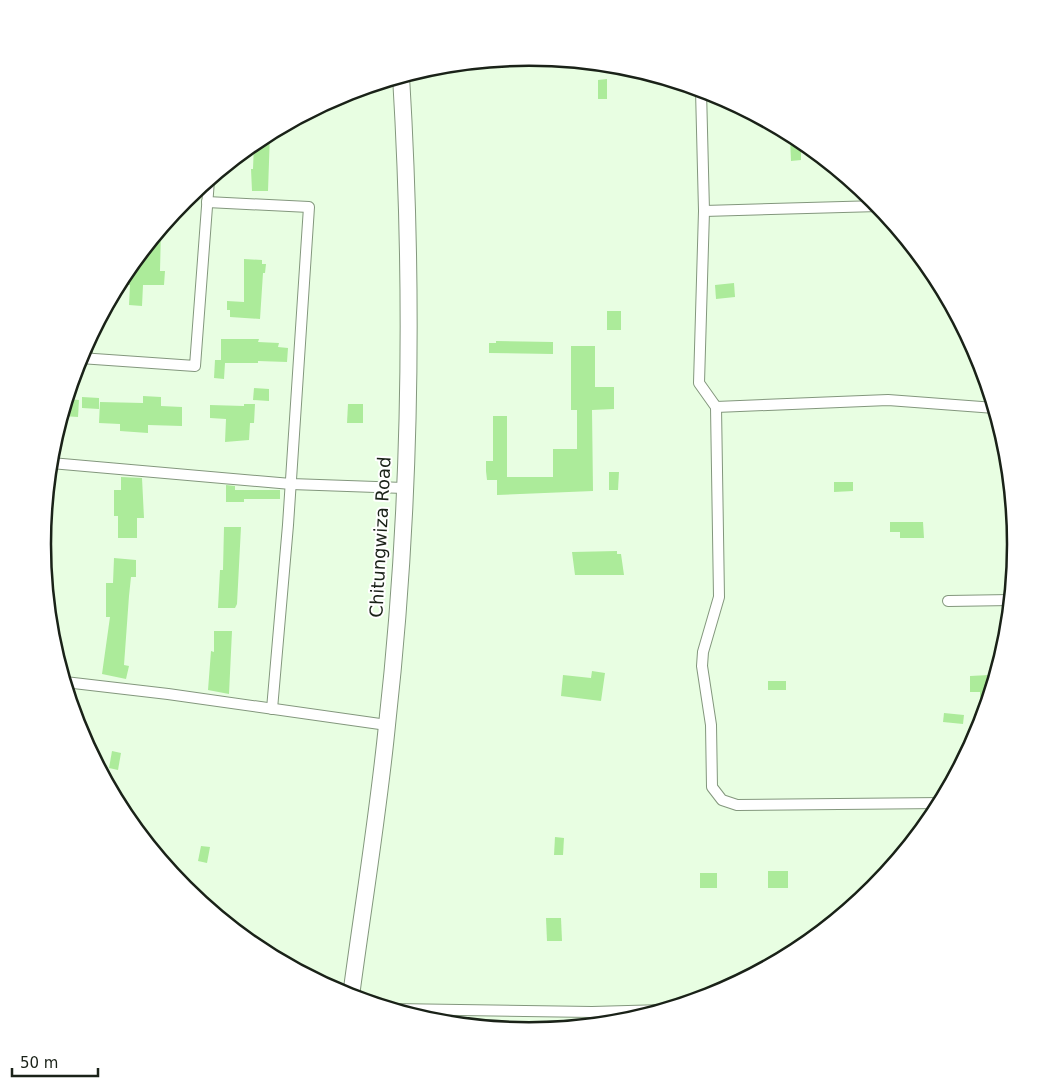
<svg xmlns="http://www.w3.org/2000/svg" width="1059" height="1088" font-family="'DejaVu Sans',sans-serif">
<style>
.building{fill:#aceb9a}
.lines{fill:none;stroke-linecap:round;stroke-linejoin:round}
.street-casing{stroke:#83977d;stroke-width:12}
.primary-casing{stroke:#83977d;stroke-width:18}
.street{stroke:#fff;stroke-width:10}
.primary{stroke:#fff;stroke-width:16}
.labels{text-anchor:middle;dominant-baseline:central;stroke-width:4;stroke-linejoin:round;paint-order:stroke}
.street-label{font-size:18px;fill:#1a2218;stroke:#fff}
.rim{fill:none;stroke:#1a2218;stroke-width:2.5}
</style>
<rect width="100%" height="100%" fill="#e8fee2"/>
<!-- building -->
<g class="building">
<path d="M607 79V99H598V80Z"/>
<path d="M270 133 268 191H252L251 169H253L254 143Z"/>
<path d="M790 137 801 139V160L791 161Z"/>
<path d="M161 229 160 271H165L164 285H143L142 306 129 305 130 285H119L125 273Z"/>
<path d="M244 259 262 260V264H266L265 273H263L260 319 230 317V310H227V301L244 302Z"/>
<path d="M734 283 735 297 716 299 715 285Z"/>
<rect x="607" y="311" width="14" height="19"/>
<path d="M221 339H259L258 342 279 343 278 347 288 348 287 362 258 361V363H225L224 379 214 378 215 360H221Z"/>
<path d="M496 341 553 342V354L489 353V343H496Z"/>
<path d="M571 346H595V387H614V409L592 410 593 491 497 495V480H487L486 471V461H493V416H507V477H553V449H577V410H571Z"/>
<path d="M254 388 269 389V401L253 400Z"/>
<path d="M143 396 161 397V406L182 407V426L148 425V433L120 431V424L99 423 100 402 143 403Z"/>
<path d="M82 397 99 398V409L82 408Z"/>
<path d="M67 399 79 400 78 417 62 416Z"/>
<path d="M244 404H255L254 423H250L249 440 225 442 226 419 210 418V405L244 406Z"/>
<path d="M348 404H363V423H347Z"/>
<path d="M609 472H619L618 490H609Z"/>
<path d="M121 477 142 478 144 518H137V538H118V516H114V490H121Z"/>
<path d="M834 482H853V491L834 492Z"/>
<path d="M226 485 235 486V490H280V499H244V502H226Z"/>
<path d="M890 522H923L924 538H900V532H890Z"/>
<path d="M224 527H241L237 604 235 608H218L220 570H223Z"/>
<path d="M617 551V554H621L624 575H575L572 552Z"/>
<path d="M114 558 136 560V577H131L129 596 124 665 129 666 126 679 102 674 110 617H106V583H113Z"/>
<path d="M214 631H232L229 694 208 690 211 651 214 652Z"/>
<path d="M592 671 605 673 601 701 561 696 563 675 591 678Z"/>
<path d="M989 675V699L983 720H980V692H970V676Z"/>
<rect x="768" y="681" width="18" height="9"/>
<path d="M944 713 964 715 963 724 943 722Z"/>
<path d="M112 751 121 753 118 770 109 768Z"/>
<path d="M555 837 564 838 563 855H554Z"/>
<path d="M201 846 210 847 207 863 198 861Z"/>
<rect x="768" y="871" width="20" height="17"/>
<rect x="700" y="873" width="17" height="15"/>
<path d="M546 918H561L562 941H547Z"/>
</g>
<g class="lines">
<defs>
<g id="street">
<path d="M701 90 704 211 699 383 716 407 888 400 995 408"/>
<path d="M207 202 309 207 288 525 272 709"/>
<path d="M704 211 879 206"/>
<path d="M80 358 195 366 209 180"/>
<path d="M86 358 88 342"/>
<path d="M716 407 719 597 703 652 702 666 711 725 712 787 722 800 737 805 941 803"/>
<path d="M51 463 291 484 404 488"/>
<path d="M948 601 1011 600"/>
<path d="M65 682 168 694 387 725"/>
<path d="M393 1009 592 1012 664 1010"/>
</g>
<path id="primary" d="M351 996C363 906 378 816 387 725 411 511 414 292 401 76"/>
</defs>
<!-- street casing -->
<use href="#street" class="street-casing"/>
<!-- primary casing -->
<use href="#primary" class="primary-casing"/>
<!-- street -->
<use href="#street" class="street"/>
<!-- primary -->
<use href="#primary" class="primary"/>
</g>
<g class="labels">
<!-- street labels -->
<g class="street-label">
<text transform="translate(380 537) rotate(-87)">Chitungwiza Road</text>
</g>
</g>
<!-- crop -->
<path d="M0 0H1059V1088H0ZM51 544a478 478 0 1 1 956 0a478 478 0 1 1-956 0Z" fill="#fff" fill-rule="evenodd"/>
<path class="rim" d="M51 544a478 478 0 1 1 956 0a478 478 0 1 1-956 0Z"/>
<!-- scale -->
<path d="M12 1068v8h86v-8" fill="none" stroke="#1a2218" stroke-width="2.5"/>
<text x="20" y="1068" font-size="15" fill="#1a2218" stroke="#ffffff" stroke-width="4" paint-order="stroke">50 m</text>
</svg>
